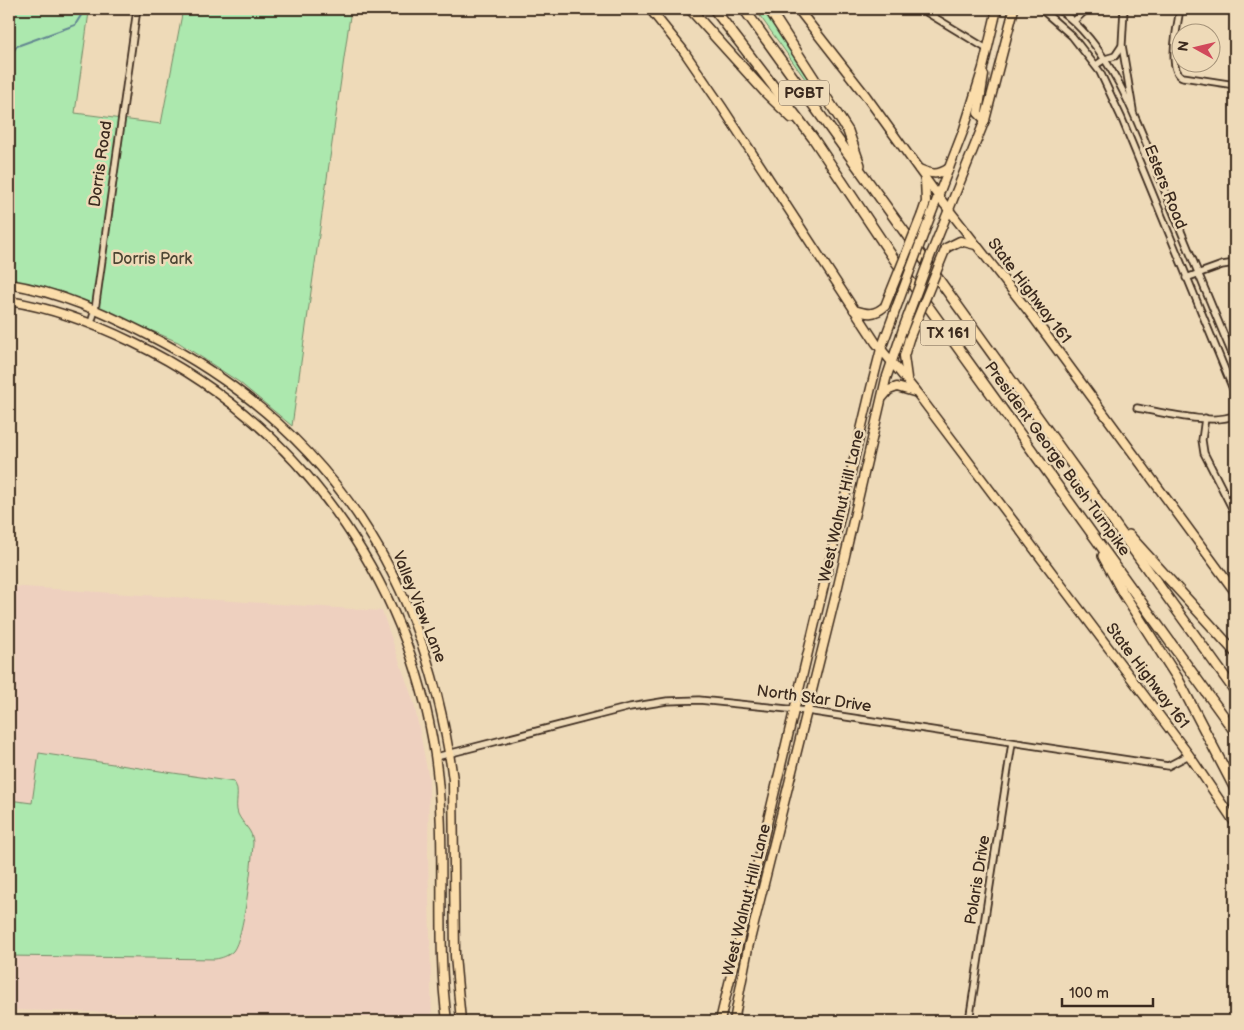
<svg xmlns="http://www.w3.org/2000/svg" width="1244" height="1030" font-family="'Balsamiq Sans',sans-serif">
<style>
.built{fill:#eed0bf}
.green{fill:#ace8ae;stroke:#748966}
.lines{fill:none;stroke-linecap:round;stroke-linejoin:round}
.stream{stroke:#638791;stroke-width:2}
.minor-casing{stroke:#3b2a1e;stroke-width:9}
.major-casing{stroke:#3b2a1e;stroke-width:11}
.highway-casing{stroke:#3b2a1e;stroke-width:12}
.minor{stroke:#eedab8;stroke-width:5.5}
.major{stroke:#fbddab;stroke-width:8}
.highway{stroke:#fbddab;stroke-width:9}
.major-bridge-casing{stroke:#3b2a1e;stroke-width:11;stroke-linecap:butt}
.major-bridge{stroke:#fbddab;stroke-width:8}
.labels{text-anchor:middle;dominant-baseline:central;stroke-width:5;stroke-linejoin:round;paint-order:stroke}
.shield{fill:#eedab8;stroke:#715f4c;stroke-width:1}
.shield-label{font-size:15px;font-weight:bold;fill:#3b2a1e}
.street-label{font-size:16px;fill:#3b2a1e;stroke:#eedab8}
.park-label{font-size:16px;fill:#4c4634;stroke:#eedab8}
</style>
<rect width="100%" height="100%" fill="#eedab8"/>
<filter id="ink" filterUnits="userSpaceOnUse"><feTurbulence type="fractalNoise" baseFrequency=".02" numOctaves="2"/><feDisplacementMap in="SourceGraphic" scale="10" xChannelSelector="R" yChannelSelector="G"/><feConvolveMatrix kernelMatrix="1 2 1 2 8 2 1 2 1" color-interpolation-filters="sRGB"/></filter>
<g filter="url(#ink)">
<!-- built -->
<path class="built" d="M9 586 382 611 414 703 429 779 428 854 432 1021 9 1010Z"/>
<!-- green -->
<g class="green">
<path d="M9 9H58L89 12 75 113 161 124 183 9H351L292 426 239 382 178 342 59 291 9 281Z"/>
<path d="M755 9H764L815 89 813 90Z"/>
<path d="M39 753 234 782C241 792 234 803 238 814 243 825 253 830 253 843 252 863 244 938 233 951 228 956 222 958 215 959L9 956V800L32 803Z"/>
</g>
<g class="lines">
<!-- stream -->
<path class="stream" d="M9 57 17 46 75 25 85 9"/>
<defs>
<g id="minor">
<path d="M921 9 987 49"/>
<path d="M1041 9 1072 36 1100 72 1122 119 1235 394"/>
<path d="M1058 9C1118 50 1147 148 1174 214 1194 263 1214 312 1235 361"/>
<path d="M1124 9 1122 45 1133 110"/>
<path d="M1180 9C1178 23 1166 72 1183 77L1235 85"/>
<path d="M1074 21 1087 9"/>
<path d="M1096 65 1105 59 1115 56 1121 47"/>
<path d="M1186 278 1222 265 1235 263"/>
<path d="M91 323 95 310 137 9"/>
<path d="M1137 408C1161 412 1214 426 1235 415"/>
<path d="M1205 418 1202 440 1204 453 1235 514"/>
<path d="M436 757 630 707 667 701 699 700 807 711 1168 766 1189 755"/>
<path d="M969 1021 1012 743"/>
</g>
<g id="major">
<path d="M650 9 683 50 722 107 876 343 917 393 1189 755 1235 823"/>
<path d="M798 9 866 96 938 196 1033 317 1235 592"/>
<path d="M1058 9 1060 10"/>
<path d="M984 75 978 113 985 120"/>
<path d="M919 169C931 174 937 176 949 168"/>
<path d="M922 214 926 202 925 179"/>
<path d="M927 225 964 129 983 68 997 9"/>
<path d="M946 248 960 241 976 245"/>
<path d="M931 254 985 120 1014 9"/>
<path d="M9 284C59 292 105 313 150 336 331 428 427 580 453 780L455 956 461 1021"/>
<path d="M9 301C52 308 93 323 132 342 297 421 408 576 435 755 448 843 435 933 447 1021"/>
<path d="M854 310C867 314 874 316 885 306"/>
<path d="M907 378 904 356 909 339"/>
<path d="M883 397 889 390 897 387 914 392"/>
<path d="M720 1021 871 388 881 349 898 303"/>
<path d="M734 1021 748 948 838 586 886 379 903 329"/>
</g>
<g id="highway">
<path d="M690 9 766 93 792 118"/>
<path d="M714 9 813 138 894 259 1235 732"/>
<path d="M744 9 1235 691"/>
<path d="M769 9 848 131 860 165"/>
<path d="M1129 535 1235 652"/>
<path d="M1103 556 1123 593 1178 679 1235 789"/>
</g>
</defs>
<!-- minor casing -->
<use href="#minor" class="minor-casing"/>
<!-- major casing -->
<use href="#major" class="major-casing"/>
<!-- highway casing -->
<use href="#highway" class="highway-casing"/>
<!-- minor -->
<use href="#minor" class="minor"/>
<!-- major -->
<use href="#major" class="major"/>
<!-- highway -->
<use href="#highway" class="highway"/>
<defs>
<g id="major-bridge">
<path d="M898 303 927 225"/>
<path d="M885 306 922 214"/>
<path d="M903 329 931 254"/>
<path d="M909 339 946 248"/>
</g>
</defs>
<!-- major-bridge casing -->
<use href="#major-bridge" class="major-bridge-casing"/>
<!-- major-bridge -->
<use href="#major-bridge" class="major-bridge"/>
</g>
</g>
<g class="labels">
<!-- shield labels -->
<g class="shield">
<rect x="779" y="80.5" width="50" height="25" rx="4"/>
<rect x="920.5" y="320.5" width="55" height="25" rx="4"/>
</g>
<g class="shield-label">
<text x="804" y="93">PGBT</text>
<text x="948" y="333">TX 161</text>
</g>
<!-- street labels -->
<g class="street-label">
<text transform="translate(101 164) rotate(-82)">Dorris Road</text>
<text transform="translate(1165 187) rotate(68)">Esters Road</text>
<text transform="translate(1029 291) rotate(53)">State Highway 161</text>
<text transform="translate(1057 459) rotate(54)">President George Bush Turnpike</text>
<text transform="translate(842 506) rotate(-77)">West Walnut Hill Lane</text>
<text transform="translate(419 607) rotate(68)">Valley View Lane</text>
<text transform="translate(1147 676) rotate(53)">State Highway 161</text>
<text transform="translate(814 699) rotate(8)">North Star Drive</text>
<text transform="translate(978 880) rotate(-81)">Polaris Drive</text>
<text transform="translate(747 900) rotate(-76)">West Walnut Hill Lane</text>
</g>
<!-- park labels -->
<g class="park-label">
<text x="152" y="259">Dorris Park</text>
</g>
</g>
<!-- margin -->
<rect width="1244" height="1030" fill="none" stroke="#eedab8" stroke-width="30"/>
<rect x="15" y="15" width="1214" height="1000" fill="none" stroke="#3b2a1e" stroke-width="2" filter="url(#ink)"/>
<!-- north arrow -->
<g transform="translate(1196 48) rotate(278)"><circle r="24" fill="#eedab8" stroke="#a6947a"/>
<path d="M0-4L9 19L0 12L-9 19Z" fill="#d1495b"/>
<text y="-8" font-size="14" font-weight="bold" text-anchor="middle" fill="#3b2a1e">N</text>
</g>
<!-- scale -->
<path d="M1062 998v8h91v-8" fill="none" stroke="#3b2a1e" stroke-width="2.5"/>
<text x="1069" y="998" font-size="15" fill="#3b2a1e" stroke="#eedab8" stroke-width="4" paint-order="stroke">100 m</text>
</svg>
